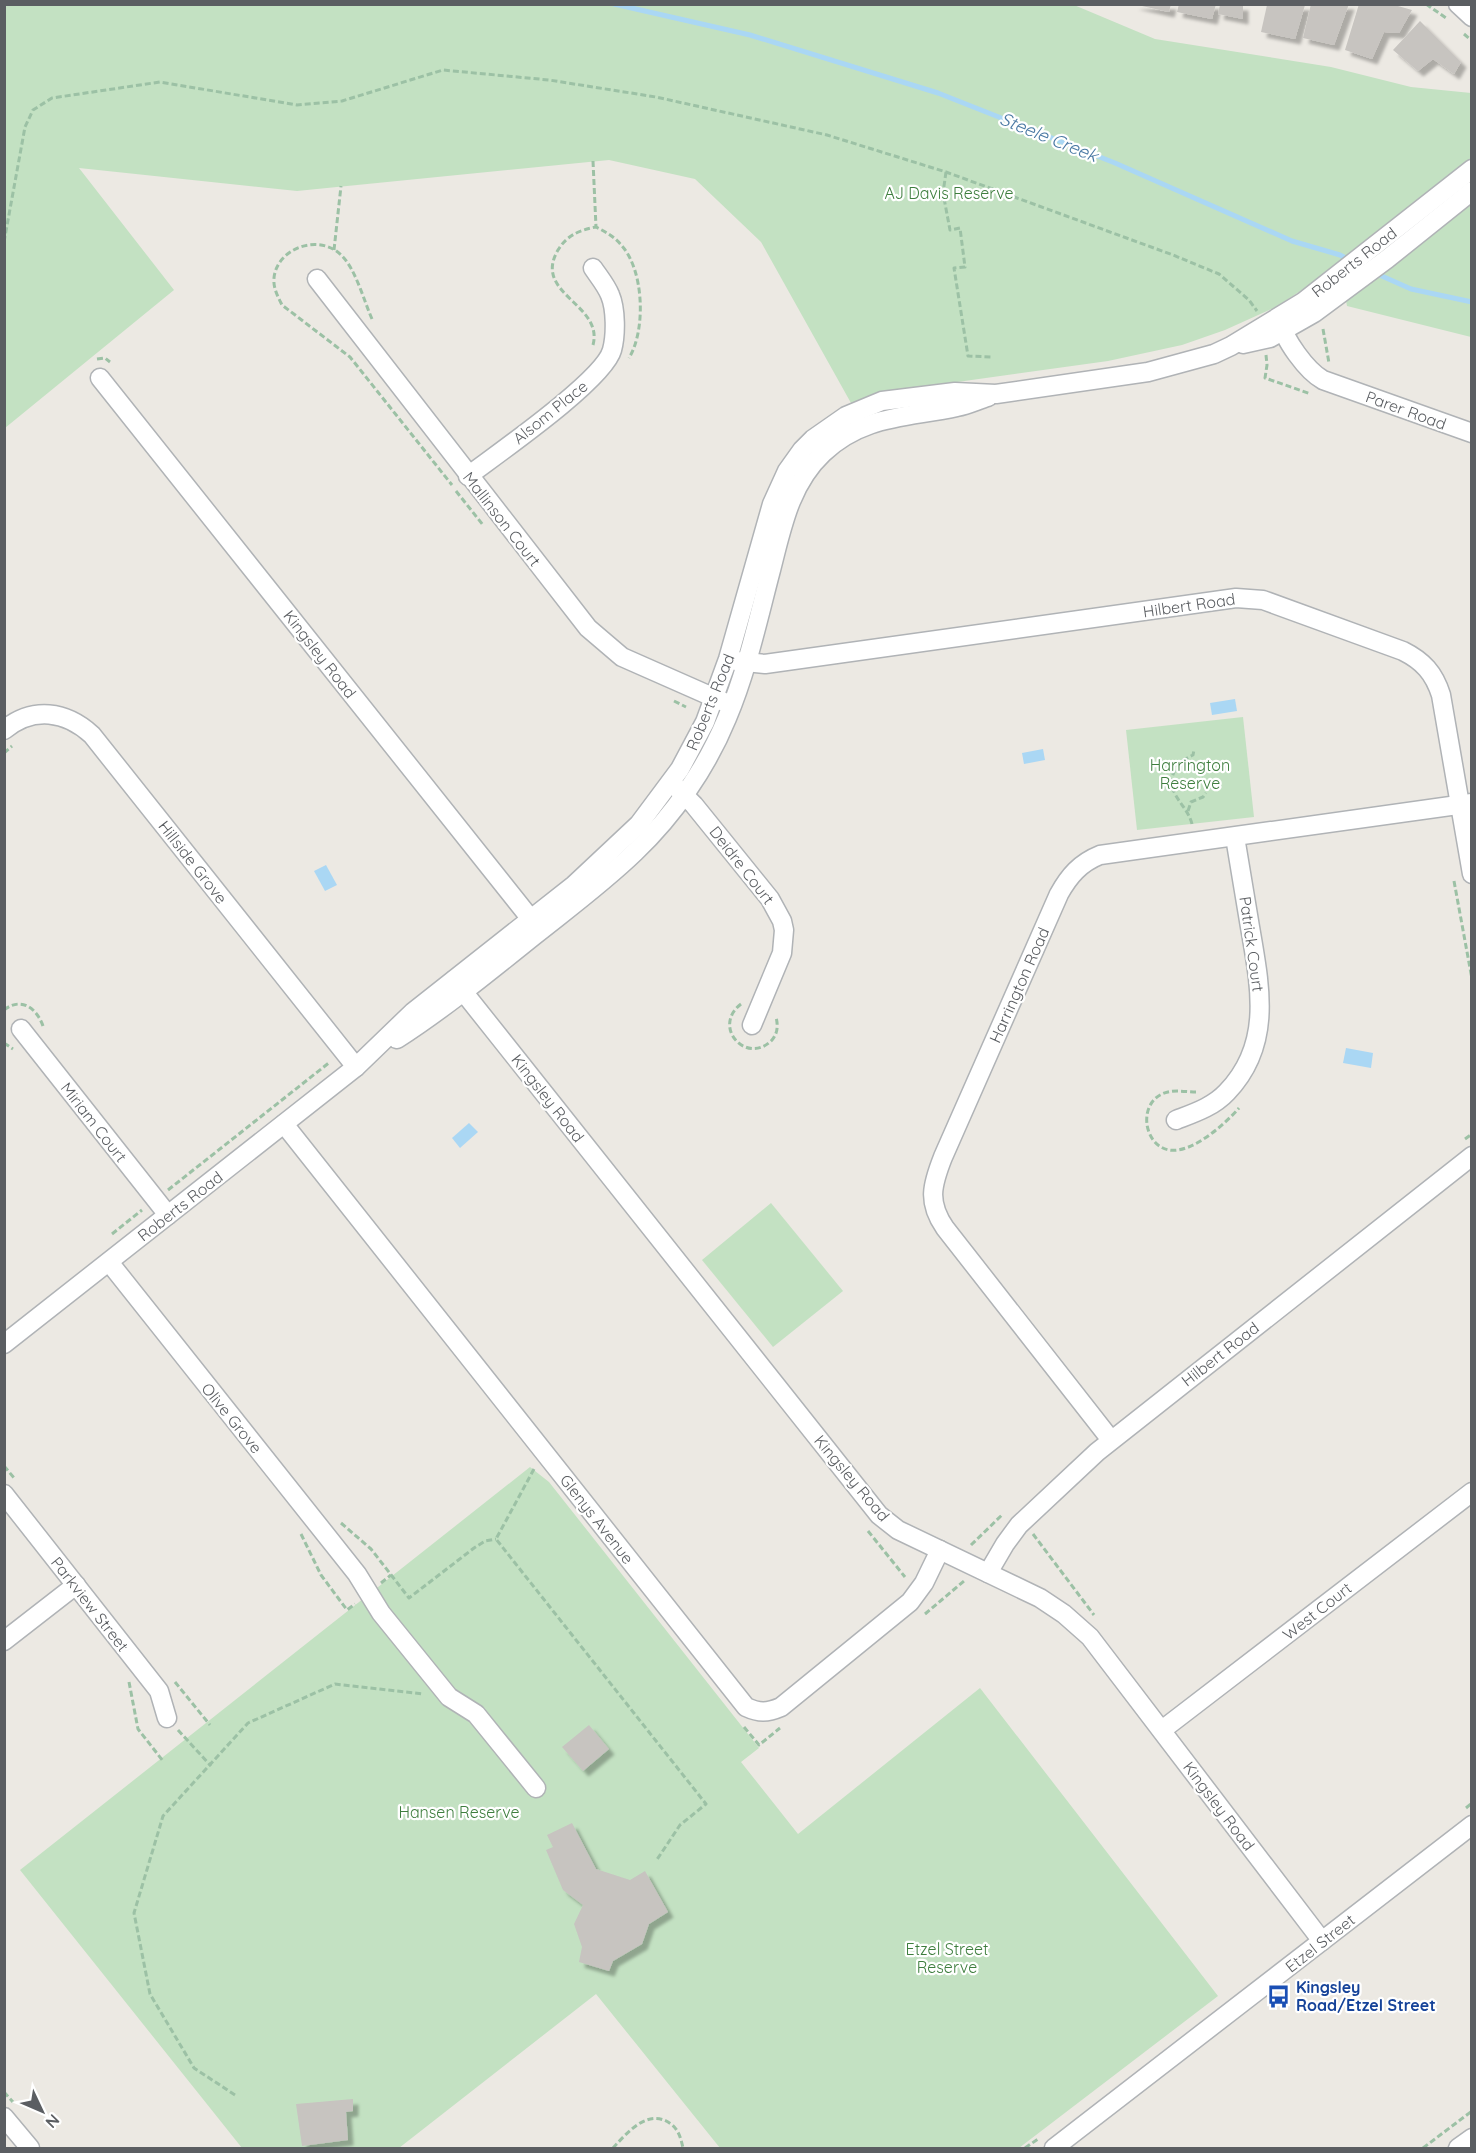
<svg xmlns="http://www.w3.org/2000/svg" width="1476" height="2153" font-family="Quicksand,sans-serif">
<style>
.green{fill:#c3e1c2}
.water{fill:#aad7f4}
.lines{fill:none;stroke-linecap:round;stroke-linejoin:round}
.stream{stroke:#aad7f4;stroke-width:5}
.building{fill:#c7c4c0;filter:url(#shadow)}
.minor-casing{stroke:#b0b3b6;stroke-width:21}
.path{stroke:#9cc1a5;stroke-width:3;stroke-dasharray:6 3;stroke-linecap:butt}
.minor{stroke:#fff;stroke-width:18}
.labels{text-anchor:middle;dominant-baseline:central;stroke-width:4.5;stroke-linejoin:round;paint-order:stroke}
.park-label{font-size:16px;fill:#3e7e3e;stroke:#fff}
.street-label{font-size:16px;fill:#5b5e62;stroke:#fff}
.transit-label{font-size:16px;font-weight:bold;fill:#164399;stroke:#fff;text-anchor:start}
.water-label{font-size:18px;font-style:italic;fill:#4a79a4;stroke:#fff}
</style>
<defs>
<filter id="shadow"><feDropShadow dx="5.5" dy="5.5" stdDeviation="1.5" flood-color="#0004"/></filter>
</defs>
<rect width="100%" height="100%" fill="#ece9e3"/>
<!-- green -->
<g class="green">
<path d="M5 5H1074L1155 39 1331 67 1411 87 1471 93V337L1347 306 1345 295 1320 278 1276 307 1225 330 1182 345 1108 361 886 392 851 403 761 242 695 179 609 160 297 191 79 168 174 290 5 428Z"/>
<path d="M1243 717 1254 817 1137 830 1126 730Z"/>
<path d="M771 1203 843 1291 773 1347 702 1260Z"/>
<path d="M530 1467 549 1482 759 1748 741 1762 798 1834 980 1688 1218 1996 1019 2148H720L596 1994 399 2148H242L20 1870Z"/>
</g>
<!-- water -->
<g class="water">
<path d="M1235 699 1237 711 1212 715 1210 703Z"/>
<path d="M1043 749 1045 760 1024 764 1022 753Z"/>
<path d="M326 865 337 885 325 891 314 871Z"/>
<path d="M1346 1048 1373 1053 1371 1068 1343 1063Z"/>
<path d="M469 1123 478 1132 460 1148 452 1138Z"/>
</g>
<g class="lines">
<!-- stream -->
<g class="stream">
<path d="M614 4 750 35 938 93 1115 163 1292 241 1340 255 1350 260"/>
<path d="M1375 273 1411 289 1472 302"/>
</g>
</g>
<!-- building -->
<g class="building">
<path d="M1133 4H1171L1169 12Z"/>
<path d="M1179 4H1216L1212 19 1177 12Z"/>
<path d="M1311 4H1349L1334 45 1303 38Z"/>
<path d="M1359 4H1391L1412 10 1399 33 1384 32 1372 59 1345 50Z"/>
<path d="M1220 5H1243V19L1218 14Z"/>
<path d="M1267 5H1305L1295 39 1261 32Z"/>
<path d="M1420 21 1461 62 1454 74 1433 59 1418 71 1393 50Z"/>
<path d="M589 1725 609 1749 583 1771 562 1747Z"/>
<path d="M572 1823 596 1869 630 1880 645 1871 668 1912 649 1924 642 1944 613 1961 609 1971 579 1962 582 1947 574 1924 583 1905 563 1890 546 1850 553 1847 547 1835Z"/>
<path d="M353 2099V2111L346 2112 348 2140 302 2146 296 2104Z"/>
</g>
<g class="lines">
<defs>
<g id="minor">
<path d="M1458 4 1472 17"/>
<path d="M317 279 588 628 622 657 724 702"/>
<path d="M1281 321C1283 339 1307 371 1323 380L1472 433"/>
<path d="M1243 344 1270 338 1314 313 1387 259 1472 191"/>
<path d="M100 378 538 928"/>
<path d="M468 476C497 454 604 380 612 350 616 335 616 309 610 295 606 285 599 277 593 268"/>
<path d="M736 661 765 664 1236 598 1263 600 1403 651C1423 661 1434 673 1441 695L1472 874"/>
<path d="M4 730C33 706 66 711 92 735L356 1067"/>
<path d="M676 787 694 805 770 899 782 921 784 930 782 953 752 1025"/>
<path d="M454 980 879 1515 898 1530 1040 1598 1064 1614 1090 1637 1322 1941"/>
<path d="M21 1029 168 1215"/>
<path d="M397 1039C445 1008 490 971 535 935 569 908 604 882 635 852 674 815 707 767 727 718 747 671 758 619 771 570 782 527 790 484 823 453 863 415 907 418 957 407 968 405 978 400 988 397"/>
<path d="M1176 1120C1194 1113 1213 1107 1227 1092 1273 1044 1260 986 1250 927 1245 897 1240 867 1235 837"/>
<path d="M284 1124 746 1707C759 1713 767 1713 781 1707L910 1602 924 1583 940 1550"/>
<path d="M109 1262 357 1574 381 1613 449 1697 476 1714 536 1788"/>
<path d="M4 1344 356 1067 413 1012 574 885 639 824 680 769 705 722 728 659 772 504 787 471 802 450 813 439 846 416 882 401 955 392 996 394 1148 372 1214 354 1231 346 1303 302 1472 169"/>
<path d="M1111 1440 945 1228C927 1202 932 1185 943 1157L1059 894C1069 876 1080 863 1100 855L1472 803"/>
<path d="M4 1494 159 1691 167 1718"/>
<path d="M988 1573 1005 1544 1019 1525 1097 1452 1472 1156"/>
<path d="M4 1641 76 1585"/>
<path d="M1162 1730 1472 1492"/>
<path d="M4 2117 30 2148"/>
<path d="M1054 2148 1472 1825"/>
<path d="M1458 2148 1472 2138"/>
</g>
</defs>
<!-- minor casing -->
<use href="#minor" class="minor-casing"/>
<!-- path -->
<g class="path">
<path d="M1426 4 1446 18"/>
<path d="M1464 34 1472 41"/>
<path d="M593 161 596 227"/>
<path d="M946 172 943 193 950 230 960 228 965 267 954 268 968 356 992 357"/>
<path d="M4 242 25 127 33 110 52 98 160 82 297 105 342 101 443 70 549 80 656 97 827 135 946 172 1173 255 1219 274 1249 300 1257 311"/>
<path d="M334 250 341 186"/>
<path d="M372 319C364 301 356 270 342 256 321 233 277 247 274 278 273 288 278 297 282 305L350 357 452 485"/>
<path d="M1323 329 1329 363"/>
<path d="M593 345C604 304 532 294 558 250 567 235 580 230 596 227 606 232 615 237 622 246 644 271 646 330 629 358"/>
<path d="M1266 355 1267 365 1265 378 1311 394"/>
<path d="M97 359 105 358 110 362"/>
<path d="M456 491 483 525"/>
<path d="M674 701 686 707"/>
<path d="M4 753 12 746"/>
<path d="M1188 811 1191 802 1203 797 1206 793"/>
<path d="M1192 824C1189 812 1181 805 1175 794 1166 777 1177 762 1193 755L1194 750"/>
<path d="M1454 881 1472 979"/>
<path d="M741 1004C711 1027 747 1066 772 1040 778 1033 778 1025 776 1017"/>
<path d="M4 1010C22 996 37 1009 43 1026"/>
<path d="M4 1043 13 1049"/>
<path d="M1196 1092C1187 1092 1177 1090 1168 1092 1137 1099 1142 1145 1169 1150 1192 1154 1225 1124 1239 1108"/>
<path d="M1465 1139 1472 1134"/>
<path d="M168 1190 330 1062"/>
<path d="M112 1234 142 1210"/>
<path d="M4 1466 15 1479"/>
<path d="M534 1469 496 1539 706 1804 680 1825 656 1861"/>
<path d="M341 1523 371 1549 409 1598 474 1548 485 1541 496 1539"/>
<path d="M868 1531 905 1577"/>
<path d="M301 1534 321 1575 347 1610 355 1604"/>
<path d="M1033 1534 1094 1615"/>
<path d="M971 1545 1003 1514"/>
<path d="M381 1583 391 1575"/>
<path d="M925 1614 964 1581"/>
<path d="M129 1682 138 1729 163 1761"/>
<path d="M175 1682 210 1725"/>
<path d="M744 1727 759 1745 780 1728"/>
<path d="M178 1730 211 1766"/>
<path d="M1466 1808 1472 1803"/>
<path d="M4 2092 13 2102"/>
<path d="M235 2095 194 2068 150 1994 134 1913 163 1816 248 1723 335 1684 423 1694"/>
<path d="M613 2148C627 2133 648 2107 671 2124 679 2130 681 2139 683 2148"/>
<path d="M1025 2148 1038 2139"/>
<path d="M1423 2148 1472 2111"/>
</g>
<!-- minor -->
<use href="#minor" class="minor"/>
</g>
<!-- icons -->
<defs>
<symbol id="bus-bare" viewBox="-9 -9 18 18"><path d="M-5-6H5V4H4V6H2V4H-2V6H-4V4H-5ZM-3.5-4V0h7V-4ZM-3.5 1.2v1.5H-2V1.2ZM2 1.2v1.5H3.5V1.2Z" fill="#1a4fb4" stroke="#fff" stroke-width="2.5" paint-order="stroke"/></symbol>
</defs>
<g fill-rule="evenodd">
<use href="#bus-bare" x="1262" y="1980" width="33" height="33"/>
</g>
<g class="labels">
<!-- park labels -->
<g class="park-label">
<text x="949" y="193">AJ Davis Reserve</text>
<text x="1190" y="765">Harrington<tspan x="1190" dy="18">Reserve</tspan></text>
<text x="459" y="1812">Hansen Reserve</text>
<text x="947" y="1949">Etzel Street<tspan x="947" dy="18">Reserve</tspan></text>
</g>
<!-- street labels -->
<g class="street-label">
<text transform="translate(1354 262) rotate(-38)">Roberts Road</text>
<text transform="translate(1406 410) rotate(20)">Parer Road</text>
<text transform="translate(550 412) rotate(-39)">Alsom Place</text>
<text transform="translate(502 519) rotate(52)">Mallinson Court</text>
<text transform="translate(1189 605) rotate(-8)">Hilbert Road</text>
<text transform="translate(320 654) rotate(52)">Kingsley Road</text>
<text transform="translate(710 702) rotate(-68)">Roberts Road</text>
<text transform="translate(193 862) rotate(52)">Hillside Grove</text>
<text transform="translate(742 865) rotate(52)">Deidre Court</text>
<text transform="translate(1252 944) rotate(82)">Patrick Court</text>
<text transform="translate(1019 985) rotate(-66)">Harrington Road</text>
<text transform="translate(548 1098) rotate(52)">Kingsley Road</text>
<text transform="translate(94 1122) rotate(52)">Miriam Court</text>
<text transform="translate(180 1206) rotate(-38)">Roberts Road</text>
<text transform="translate(1220 1354) rotate(-38)">Hilbert Road</text>
<text transform="translate(232 1418) rotate(51)">Olive Grove</text>
<text transform="translate(852 1478) rotate(50)">Kingsley Road</text>
<text transform="translate(597 1519) rotate(52)">Glenys Avenue</text>
<text transform="translate(90 1604) rotate(52)">Parkview Street</text>
<text transform="translate(1317 1611) rotate(-38)">West Court</text>
<text transform="translate(1219 1806) rotate(53)">Kingsley Road</text>
<text transform="translate(1320 1943) rotate(-38)">Etzel Street</text>
</g>
<!-- transit labels -->
<g class="transit-label">
<text x="1296" y="1987">Kingsley<tspan x="1296" dy="18">Road/Etzel Street</tspan></text>
</g>
<!-- water labels -->
<g class="water-label">
<text transform="translate(1049 137) rotate(22)">Steele Creek</text>
</g>
</g>
<!-- border -->
<rect width="1476" height="2153" fill="none" stroke="#5b5e62" stroke-width="12"/>
<!-- north arrow -->
<g transform="translate(42 2111) rotate(134)" stroke="#ffffff" stroke-width="4.5" paint-order="stroke">
<path d="M0-4.5L10 22L0 15L-10 22Z" fill="#5b5e62"/>
<text y="-9" font-size="16" font-weight="bold" text-anchor="middle" fill="#5b5e62">N</text>
</g>
</svg>
